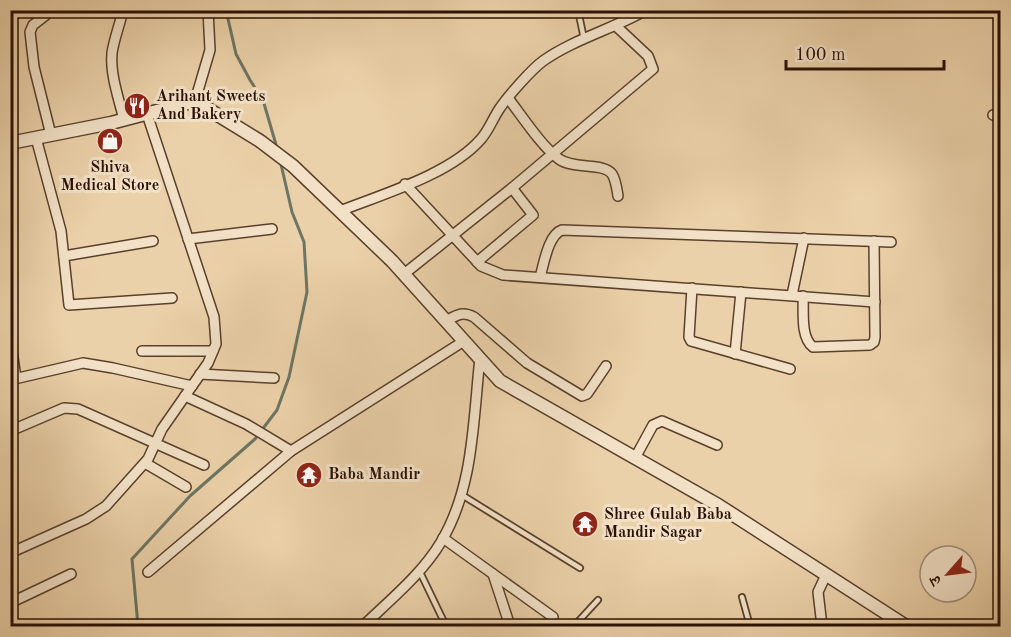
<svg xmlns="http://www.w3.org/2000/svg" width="1011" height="637" font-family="'Old Standard TT','Noto Serif Devanagari',serif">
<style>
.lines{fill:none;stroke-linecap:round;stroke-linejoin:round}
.stream{stroke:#6d7564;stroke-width:3}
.service-casing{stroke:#5a402c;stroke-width:8}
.minor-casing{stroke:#5a402c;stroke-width:12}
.tertiary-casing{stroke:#5a402c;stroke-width:15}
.service{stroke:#f2e1c7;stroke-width:4.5}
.minor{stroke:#f2e1c7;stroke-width:9}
.tertiary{stroke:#f2e1c7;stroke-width:12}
.labels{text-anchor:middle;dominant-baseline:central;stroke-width:6;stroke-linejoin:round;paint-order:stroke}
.poi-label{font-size:16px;font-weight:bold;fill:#2a1003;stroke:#f2e1c7;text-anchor:start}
</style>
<rect width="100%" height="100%" fill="#ebd1a9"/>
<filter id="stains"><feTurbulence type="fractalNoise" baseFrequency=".00333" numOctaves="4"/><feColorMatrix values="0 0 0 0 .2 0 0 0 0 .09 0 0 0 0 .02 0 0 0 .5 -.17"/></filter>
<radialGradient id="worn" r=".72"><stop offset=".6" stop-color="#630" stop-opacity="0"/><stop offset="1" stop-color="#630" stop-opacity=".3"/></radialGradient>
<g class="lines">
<!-- stream -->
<g class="stream">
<path d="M226 10 236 54 250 80 263 100 277 148"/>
<path d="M138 626 132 559 190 496 255 439 277 410 289 377 307 292 304 242 292 212 280 160"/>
</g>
<defs>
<g id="service">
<path d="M578 10 584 39"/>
<path d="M462 495 580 568"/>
<path d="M420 572 446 626"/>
<path d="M742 597 750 626"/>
<path d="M574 626 598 600"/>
</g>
<g id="minor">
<path d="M47 10 46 15 33 25 30 32 34 67 51 135"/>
<path d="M123 10C120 24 114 39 112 53 110 75 119 99 124 120"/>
<path d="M10 14 22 10"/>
<path d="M508 98C522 116 542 147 559 159 574 170 603 162 612 174 616 180 617 190 618 196"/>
<path d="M195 101 210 50 208 10"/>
<path d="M993 115 1000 116"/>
<path d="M36 138 61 231 69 305 172 298"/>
<path d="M405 184 481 266 503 275 875 302"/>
<path d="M340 211C383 194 451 174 481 139 489 130 493 118 500 108 508 96 532 69 543 61 574 39 613 29 646 10"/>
<path d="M188 239 272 229"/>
<path d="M64 256 153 241"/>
<path d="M477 262 533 215 512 188 653 69 648 56 616 26"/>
<path d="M404 274 512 188"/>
<path d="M540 277C544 264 548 235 562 230L891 242"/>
<path d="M692 288 689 337 691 341 790 369"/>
<path d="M792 295 804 238"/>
<path d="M803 296C804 311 800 337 813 347L870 345 874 342 875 337 874 241"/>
<path d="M446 321C457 315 462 311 474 317L527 363 582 396 587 394 606 366"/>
<path d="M10 337 16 378"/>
<path d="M142 351H213"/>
<path d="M735 354 741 292"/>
<path d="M200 374 274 378"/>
<path d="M10 380 83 363 113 368 192 386"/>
<path d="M185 396 246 424 291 451"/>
<path d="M10 431 64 408 78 409 204 465"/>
<path d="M635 458 653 425 662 421 717 445"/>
<path d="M145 463 186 487"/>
<path d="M443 538 553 617"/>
<path d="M10 553 86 519 106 506 148 459 162 429 208 363 216 344 214 317 147 114"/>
<path d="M148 572 291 451 464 341"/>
<path d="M493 574 510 626"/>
<path d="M10 603 71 574"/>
<path d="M363 626C390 600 422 574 441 542 474 487 473 420 480 358"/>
<path d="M822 626 818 592 826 575"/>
</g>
<path id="tertiary" d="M10 143 111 123 195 101 260 141 293 166 392 261 500 381 718 505 906 626"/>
</defs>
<!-- service casing -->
<use href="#service" class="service-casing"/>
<!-- minor casing -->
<use href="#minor" class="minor-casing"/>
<!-- tertiary casing -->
<use href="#tertiary" class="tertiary-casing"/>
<!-- service -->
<use href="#service" class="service"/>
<!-- minor -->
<use href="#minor" class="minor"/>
<!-- tertiary -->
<use href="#tertiary" class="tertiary"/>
</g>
<!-- icons -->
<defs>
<symbol id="restaurant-disc" viewBox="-11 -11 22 22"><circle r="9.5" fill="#8f2418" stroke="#f2e1c7"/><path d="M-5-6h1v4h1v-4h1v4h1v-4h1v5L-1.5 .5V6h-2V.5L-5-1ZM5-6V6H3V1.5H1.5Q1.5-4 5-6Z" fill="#fff"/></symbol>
<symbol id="shop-disc" viewBox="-11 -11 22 22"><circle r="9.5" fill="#8f2418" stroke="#f2e1c7"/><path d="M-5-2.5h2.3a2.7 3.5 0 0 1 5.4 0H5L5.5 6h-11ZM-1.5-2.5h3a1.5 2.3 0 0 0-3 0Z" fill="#fff"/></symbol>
<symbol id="temple-disc" viewBox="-11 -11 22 22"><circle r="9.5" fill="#8f2418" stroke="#f2e1c7"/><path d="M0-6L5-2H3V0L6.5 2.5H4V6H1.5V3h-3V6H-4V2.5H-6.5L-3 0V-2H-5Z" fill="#fff"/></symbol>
</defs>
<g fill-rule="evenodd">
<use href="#restaurant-disc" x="122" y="91" width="30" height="30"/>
<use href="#shop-disc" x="95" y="126" width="30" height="30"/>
<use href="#temple-disc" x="294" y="460" width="30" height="30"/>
<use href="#temple-disc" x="570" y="509" width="30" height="30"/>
</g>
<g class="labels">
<!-- poi labels -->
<g class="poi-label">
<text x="156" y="97">Arihant Sweets<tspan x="156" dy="18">And Bakery</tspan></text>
<text x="110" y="168" text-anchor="middle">Shiva<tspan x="110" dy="18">Medical Store</tspan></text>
<text x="328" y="475">Baba Mandir</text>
<text x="604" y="515">Shree Gulab Baba<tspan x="604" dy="18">Mandir Sagar</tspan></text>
</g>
</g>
<!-- margin -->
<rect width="1011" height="637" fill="none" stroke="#ebd1a9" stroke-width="36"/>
<rect x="12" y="12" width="987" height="613" fill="none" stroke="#2a1003" stroke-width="3"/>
<rect x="18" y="18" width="975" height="601" fill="none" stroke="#2a1003" stroke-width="1.5"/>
<!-- north arrow -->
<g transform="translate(948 574) rotate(242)"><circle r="28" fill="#f2e1c7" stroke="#a28d79" stroke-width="1.5"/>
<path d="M0-4.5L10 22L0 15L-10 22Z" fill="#8f2418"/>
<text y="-9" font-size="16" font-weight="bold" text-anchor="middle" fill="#2a1003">उ</text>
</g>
<!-- scale -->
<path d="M786 60v9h158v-9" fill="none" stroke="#2a1003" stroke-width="3"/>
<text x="795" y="60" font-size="18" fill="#2a1003" stroke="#f2e1c7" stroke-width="4.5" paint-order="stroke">100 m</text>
<rect width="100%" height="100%" filter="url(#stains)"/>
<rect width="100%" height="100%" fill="url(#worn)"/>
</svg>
